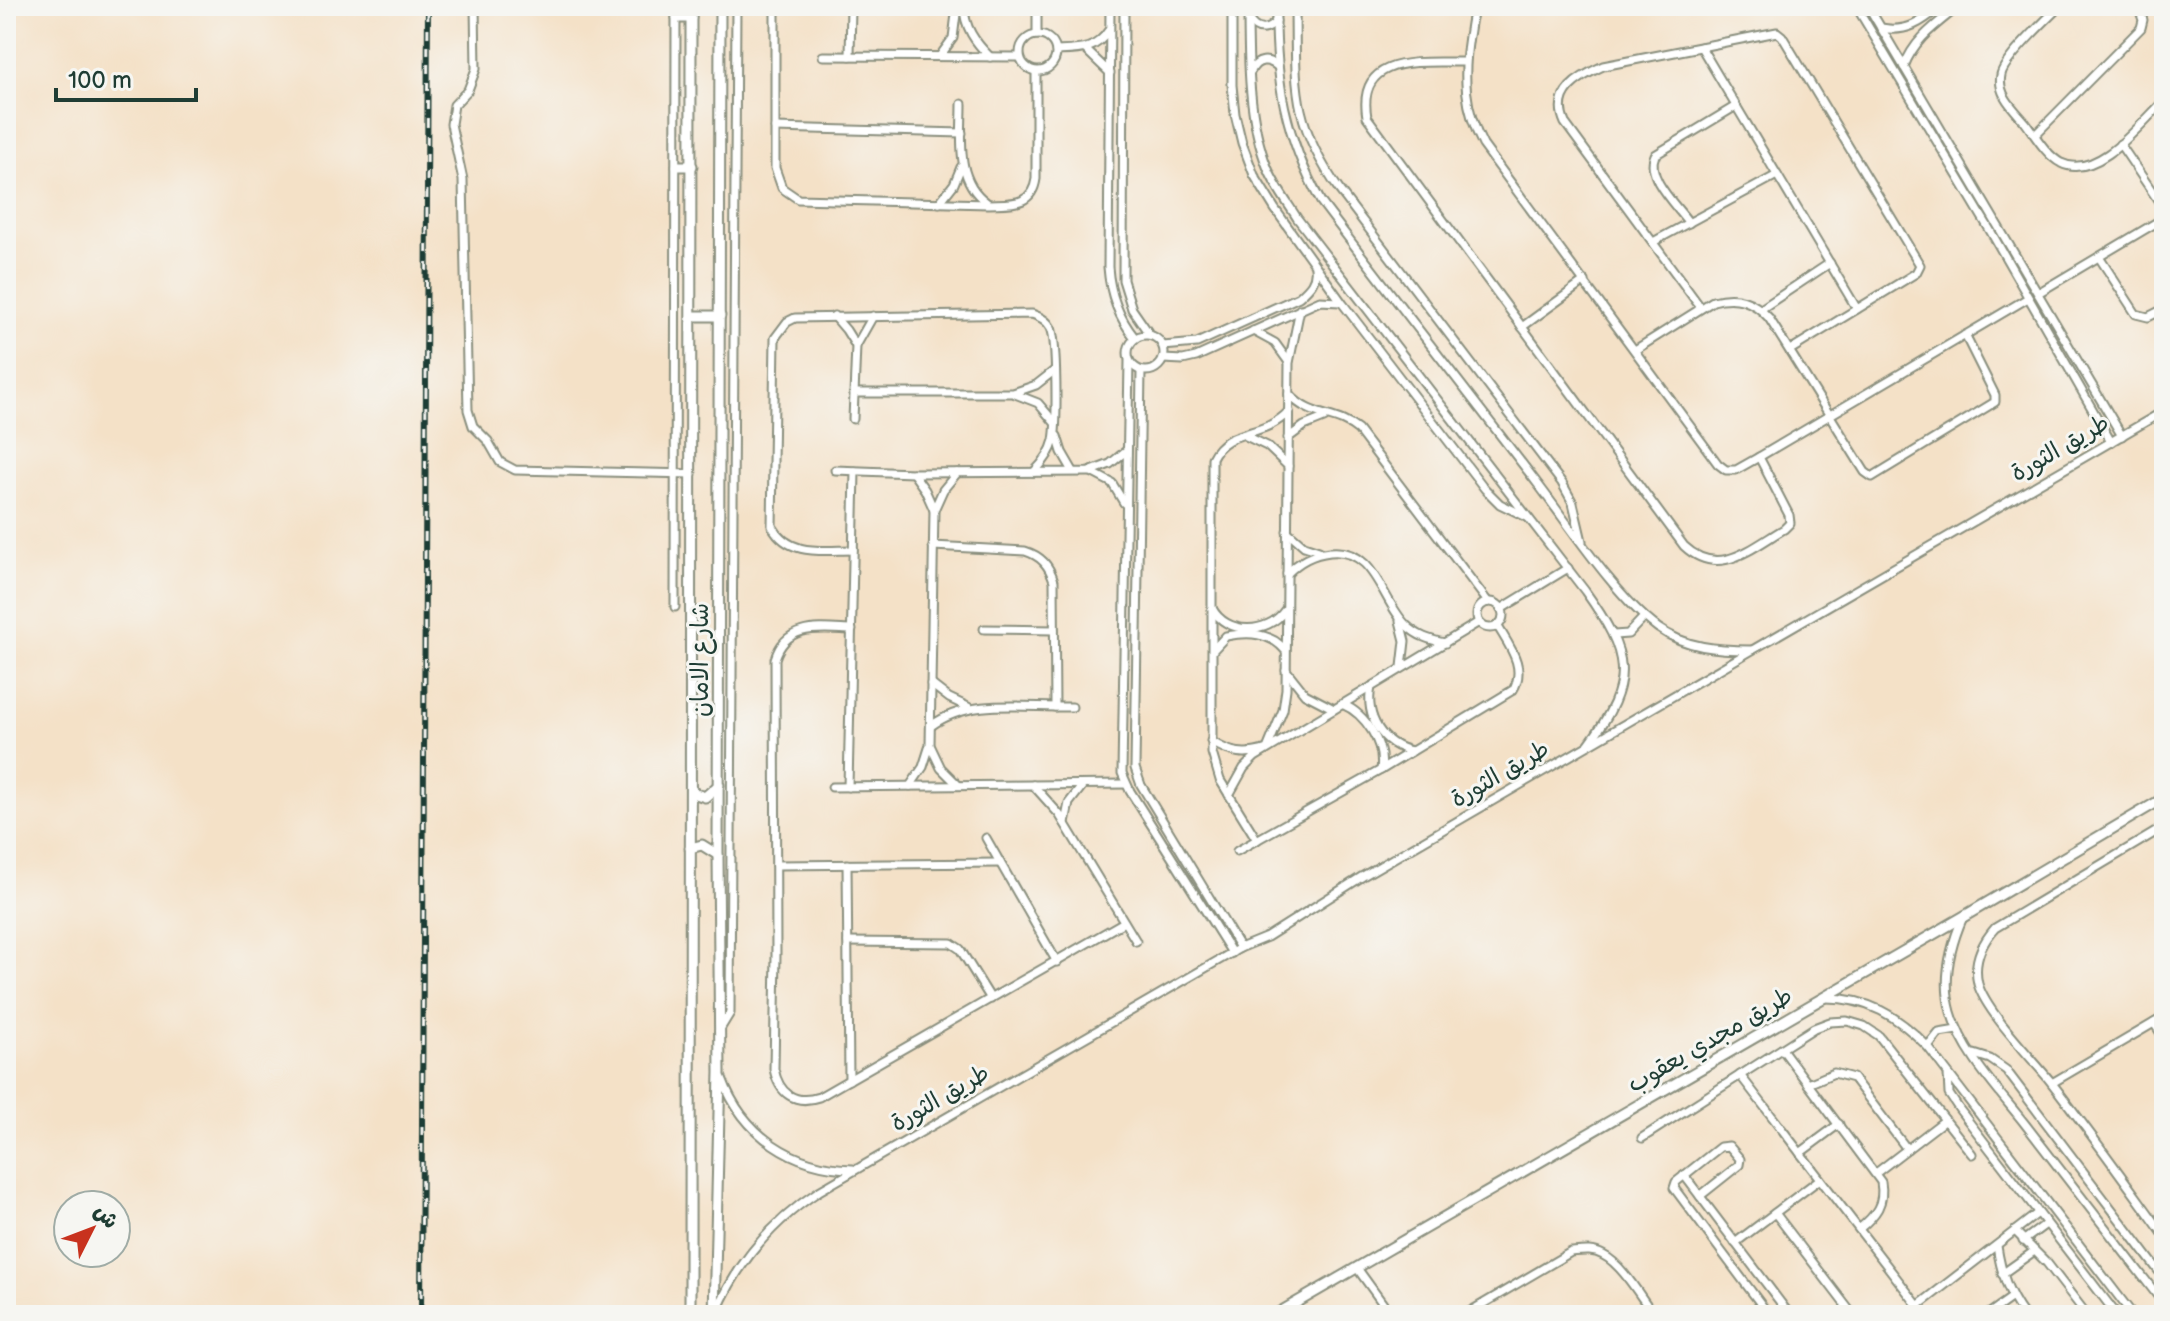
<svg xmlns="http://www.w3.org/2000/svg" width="2170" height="1321" font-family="'Balsamiq Sans','Playpen Sans Arabic',sans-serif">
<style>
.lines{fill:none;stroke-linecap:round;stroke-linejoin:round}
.minor-casing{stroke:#8a8f7e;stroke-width:11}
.tertiary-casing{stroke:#8a8f7e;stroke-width:13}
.minor{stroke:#fff;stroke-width:7}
.tertiary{stroke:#fff;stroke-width:9}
.rail-casing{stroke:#1f3d34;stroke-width:6}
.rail{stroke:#f6f6f2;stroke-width:3;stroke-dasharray:9;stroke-linecap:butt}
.labels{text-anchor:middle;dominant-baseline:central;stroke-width:6;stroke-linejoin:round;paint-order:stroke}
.street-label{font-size:24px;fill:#1f3d34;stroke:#f6f6f2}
</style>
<rect width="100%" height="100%" fill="#f6f6f2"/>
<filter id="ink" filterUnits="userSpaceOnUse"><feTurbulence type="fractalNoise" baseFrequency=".0125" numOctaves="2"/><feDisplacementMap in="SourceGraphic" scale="16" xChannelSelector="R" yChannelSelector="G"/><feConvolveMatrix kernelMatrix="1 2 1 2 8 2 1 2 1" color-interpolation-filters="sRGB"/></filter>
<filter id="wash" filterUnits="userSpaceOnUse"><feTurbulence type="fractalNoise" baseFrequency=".006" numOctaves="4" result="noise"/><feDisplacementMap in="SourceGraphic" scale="32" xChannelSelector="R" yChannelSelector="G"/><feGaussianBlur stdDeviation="1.8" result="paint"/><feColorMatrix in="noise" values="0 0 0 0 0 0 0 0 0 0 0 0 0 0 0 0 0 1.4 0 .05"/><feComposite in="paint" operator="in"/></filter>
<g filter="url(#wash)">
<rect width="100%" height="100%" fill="#f4e1c7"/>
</g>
<g filter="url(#ink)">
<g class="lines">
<defs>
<g id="minor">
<path d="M475 6 476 69 468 90 454 105 451 124 463 180 468 410 473 426 488 441 500 462 515 470 692 474"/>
<path d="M775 6V168L782 188 798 199 988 204C1010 203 1032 207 1036 179V72"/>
<path d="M935 6H957"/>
<path d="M964 6C964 27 975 42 990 57"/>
<path d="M1110 6 1108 267C1110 295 1118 317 1135 338"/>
<path d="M1124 6 1123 280 1132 309 1150 335"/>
<path d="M1232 6V85L1235 114 1242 143 1254 175 1275 209 1343 304 1485 489 1500 504 1527 517"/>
<path d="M1248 6C1248 57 1248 122 1268 169 1275 186 1287 202 1297 218L1585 591C1630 654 1636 681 1588 745"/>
<path d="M1276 6C1275 80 1285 137 1321 202 1392 296 1465 389 1537 483 1570 526 1616 597 1658 628 1686 648 1718 650 1751 650"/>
<path d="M1295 6C1296 86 1291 122 1340 191L1562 483 1573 503 1582 541"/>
<path d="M1476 6C1471 15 1471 26 1469 36 1463 76 1464 109 1483 145L1718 464 1726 470H1736L1759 457 2028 298"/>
<path d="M1856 6 1991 232 2111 442"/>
<path d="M1868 6 2122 436"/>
<path d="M2060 6C2047 19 2003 60 2001 75 1997 94 2013 108 2025 122 2035 135 2046 155 2061 163 2097 181 2141 123 2164 101"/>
<path d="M1249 20C1256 32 1268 32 1276 21"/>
<path d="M1881 28C1907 33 1922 22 1941 6"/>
<circle cx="1038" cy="53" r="18"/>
<path d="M1037 35V6"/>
<path d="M1701 47 1857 309"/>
<path d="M1086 50 1110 73"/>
<path d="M1056 51C1080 50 1095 51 1109 30"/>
<path d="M823 56 1019 57"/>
<path d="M850 56 851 6"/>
<path d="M940 56 953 38 957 6"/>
<path d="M1465 62C1422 63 1356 53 1367 117L1684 546C1719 579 1751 548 1784 529L1790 523 1789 515 1759 457"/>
<path d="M1904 67C1914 39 1936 25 1959 6"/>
<path d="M1251 71C1257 59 1268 58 1278 67"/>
<path d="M962 104C962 139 955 179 986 202"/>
<path d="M775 128 962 133"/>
<path d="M2035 135 2141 28 2143 20 2138 6"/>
<path d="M2120 144 2164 209"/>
<path d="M939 203 954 184 961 167"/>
<path d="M1689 223C1676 205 1645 177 1655 155L1736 106"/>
<path d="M1653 242 1777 175"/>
<path d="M2099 257 2136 314 2148 317 2164 309"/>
<path d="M2038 293 2164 218"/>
<path d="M1701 308 1565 123C1551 92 1579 77 1603 66L1777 32 1782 36 1920 265 1916 273 1790 350"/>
<path d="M1761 309 1830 263"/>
<path d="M834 316 846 330 856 346"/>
<path d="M1522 327 1585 281"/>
<path d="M1253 331 1275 343 1288 361"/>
<circle cx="1146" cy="353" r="18"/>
<path d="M1163 346 1197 343 1299 297C1309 288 1317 281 1315 267"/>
<path d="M1635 350 1713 301C1736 295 1753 300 1769 318L1865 472 1872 477 1995 402V395L1965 335"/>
<path d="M1163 359 1183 360 1196 357 1320 301 1340 302"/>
<path d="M1129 361 1122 773 1130 791 1232 953"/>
<path d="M1141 371 1135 768 1141 785 1240 948"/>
<path d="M854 393H1013L1036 385 1055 370"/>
<path d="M1015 394 1038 403 1055 423"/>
<path d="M1289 394C1311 419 1335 411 1358 430L1488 602"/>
<path d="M853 419 856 346 873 316"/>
<path d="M1057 436 1062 452 1073 471"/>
<path d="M1246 436 1267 446 1288 466"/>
<path d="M1288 438 1304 426 1324 418"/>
<path d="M835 470 913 473 1089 472 1110 464 1127 450"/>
<path d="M1091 472 1112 483 1124 503"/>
<path d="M913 473 925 490 934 510"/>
<path d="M1287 531 1304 546 1319 551"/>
<path d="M933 546 1025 551C1041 556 1049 565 1054 581L1055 707"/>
<path d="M853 550C823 550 789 557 772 526L775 338 787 322 795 318 1032 314C1040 317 1047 320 1051 328 1057 340 1057 425 1054 440 1051 453 1043 463 1034 472"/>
<path d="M1287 574C1299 561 1312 554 1330 552 1375 547 1381 600 1406 625 1417 636 1430 640 1445 643"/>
<circle cx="1490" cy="615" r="13"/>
<path d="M675 607 676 6"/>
<path d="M1212 608C1226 635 1268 635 1285 610"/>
<path d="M1501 609 1568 568"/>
<path d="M1400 621 1405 641 1402 667"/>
<path d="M984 629 1054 630"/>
<path d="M852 630C822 629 786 622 775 659L776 955 774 1069C779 1094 795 1105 819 1097L1124 922"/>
<path d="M1614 635 1628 634 1644 617"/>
<path d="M1213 650 1226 636C1248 632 1270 632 1285 650"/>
<path d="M1286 670 1305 694 1334 709"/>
<path d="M931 684 949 698 968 707"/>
<path d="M1371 687C1365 717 1382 745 1412 751"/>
<path d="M1342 704C1366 714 1385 744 1381 770"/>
<path d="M931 726C970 697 1025 708 1072 707"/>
<path d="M1211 741C1230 754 1246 756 1267 749L1283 710 1286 689 1289 363 1300 309"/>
<path d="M931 747 941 768 958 785"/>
<path d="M1033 785 1059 814 1136 941"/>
<path d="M910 786 923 767 930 745 934 510 943 490 957 473"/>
<path d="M832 787 1126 784"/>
<path d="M848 787 855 471"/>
<path d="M1229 795 1244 768 1255 757 1479 622"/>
<path d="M1065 823 1069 803 1083 785"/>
<path d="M2164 827 1995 928C1981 944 1973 963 1978 984 1986 1012 2032 1058 2051 1082 2090 1132 2127 1184 2164 1235"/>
<path d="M986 838 1057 962"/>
<path d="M1257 840 1220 780 1212 753V458C1228 426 1262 440 1289 411"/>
<path d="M1237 851 1381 770 1513 690C1527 667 1509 646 1497 625"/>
<path d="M847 864 849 1080"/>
<path d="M776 865 1000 863"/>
<path d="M1963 917C1950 947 1942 980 1951 1012 1963 1054 1999 1091 2025 1124 2072 1184 2118 1244 2164 1304"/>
<path d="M848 942 951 943 960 949 991 999"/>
<path d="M1823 998C1867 997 1898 1016 1928 1047L2133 1315"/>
<path d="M2154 1023 2164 1038"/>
<path d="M719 1031 730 1013 736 6"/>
<path d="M1928 1047 1939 1033 1957 1030"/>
<path d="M1782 1049 1881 1182C1885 1204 1876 1215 1859 1229"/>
<path d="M1974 1054 1990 1059 2006 1070 2164 1278"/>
<path d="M1948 1074 1949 1094 1959 1109 2117 1315"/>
<path d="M1740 1075 1925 1315"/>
<path d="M722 1078C743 1135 793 1168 853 1169"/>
<path d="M2052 1083 2164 1017"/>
<path d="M1808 1084 1834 1073 1853 1078 1907 1149"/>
<path d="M1642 1138 1814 1028 1830 1022 1847 1021 1864 1026 1879 1036 1972 1154"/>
<path d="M1800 1153 1839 1124"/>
<path d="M1876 1173 1945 1120"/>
<path d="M1684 1175 1790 1315"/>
<path d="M1700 1196 1739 1165 1740 1159 1729 1146 1720 1147 1676 1182 1674 1188 1769 1315"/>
<path d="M1775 1213 1853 1315"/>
<path d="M2015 1231 2047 1263 2087 1315"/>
<path d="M2023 1241 2046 1224"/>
<path d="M1735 1243 1820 1179"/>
<path d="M1997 1246C2001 1273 2008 1293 2024 1315"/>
<path d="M1357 1268 1391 1315"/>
<path d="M2002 1274 2033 1252"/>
<path d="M716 1313C738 1261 772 1222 819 1191L1240 948 1267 937 1363 876 2164 411"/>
<path d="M1464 1315 1571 1252C1582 1251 1593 1249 1603 1255 1622 1264 1641 1298 1654 1315"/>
<path d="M1906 1315 2038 1213"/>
<path d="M1987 1315 2011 1298"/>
</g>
<g id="tertiary">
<path d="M677 18H691"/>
<path d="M677 166H692"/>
<path d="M693 316H720"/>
<path d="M691 789 696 794 705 797 719 785"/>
<path d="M690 848 702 845 718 855"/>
<path d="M690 1315 691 6"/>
<path d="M714 1315 720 1072 718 855 720 6"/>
<path d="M1275 1315 1963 917 2164 798"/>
</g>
</defs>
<!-- minor casing -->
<use href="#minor" class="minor-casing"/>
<!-- tertiary casing -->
<use href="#tertiary" class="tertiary-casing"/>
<!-- minor -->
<use href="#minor" class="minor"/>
<!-- tertiary -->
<use href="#tertiary" class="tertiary"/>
<defs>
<path id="rail" d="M421 1315 428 6"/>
</defs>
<!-- rail casing -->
<use href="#rail" class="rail-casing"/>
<!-- rail -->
<use href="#rail" class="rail"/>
</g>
</g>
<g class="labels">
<!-- street labels -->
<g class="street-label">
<text transform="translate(2060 448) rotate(-30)">طريق الثورة</text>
<text transform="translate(700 660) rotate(-90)">شارع الامان</text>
<text transform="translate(1500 774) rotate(-30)">طريق الثورة</text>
<text transform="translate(1710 1040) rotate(-30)">طريق مجدي يعقوب</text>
<text transform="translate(940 1098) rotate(-30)">طريق الثورة</text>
</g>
</g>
<!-- margin -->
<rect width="2170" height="1321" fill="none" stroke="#f6f6f2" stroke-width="32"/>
<!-- north arrow -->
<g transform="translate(92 1229) rotate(48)"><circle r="38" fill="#f6f6f2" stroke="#a0aca6" stroke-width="2"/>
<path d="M0-6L14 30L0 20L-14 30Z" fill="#c8321e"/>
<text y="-12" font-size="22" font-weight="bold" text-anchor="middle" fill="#1f3d34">ش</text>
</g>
<!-- scale -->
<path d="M56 88v12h140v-12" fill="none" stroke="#1f3d34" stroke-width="4"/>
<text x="68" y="88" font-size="24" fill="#1f3d34" stroke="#f6f6f2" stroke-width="6" paint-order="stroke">100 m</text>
</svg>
